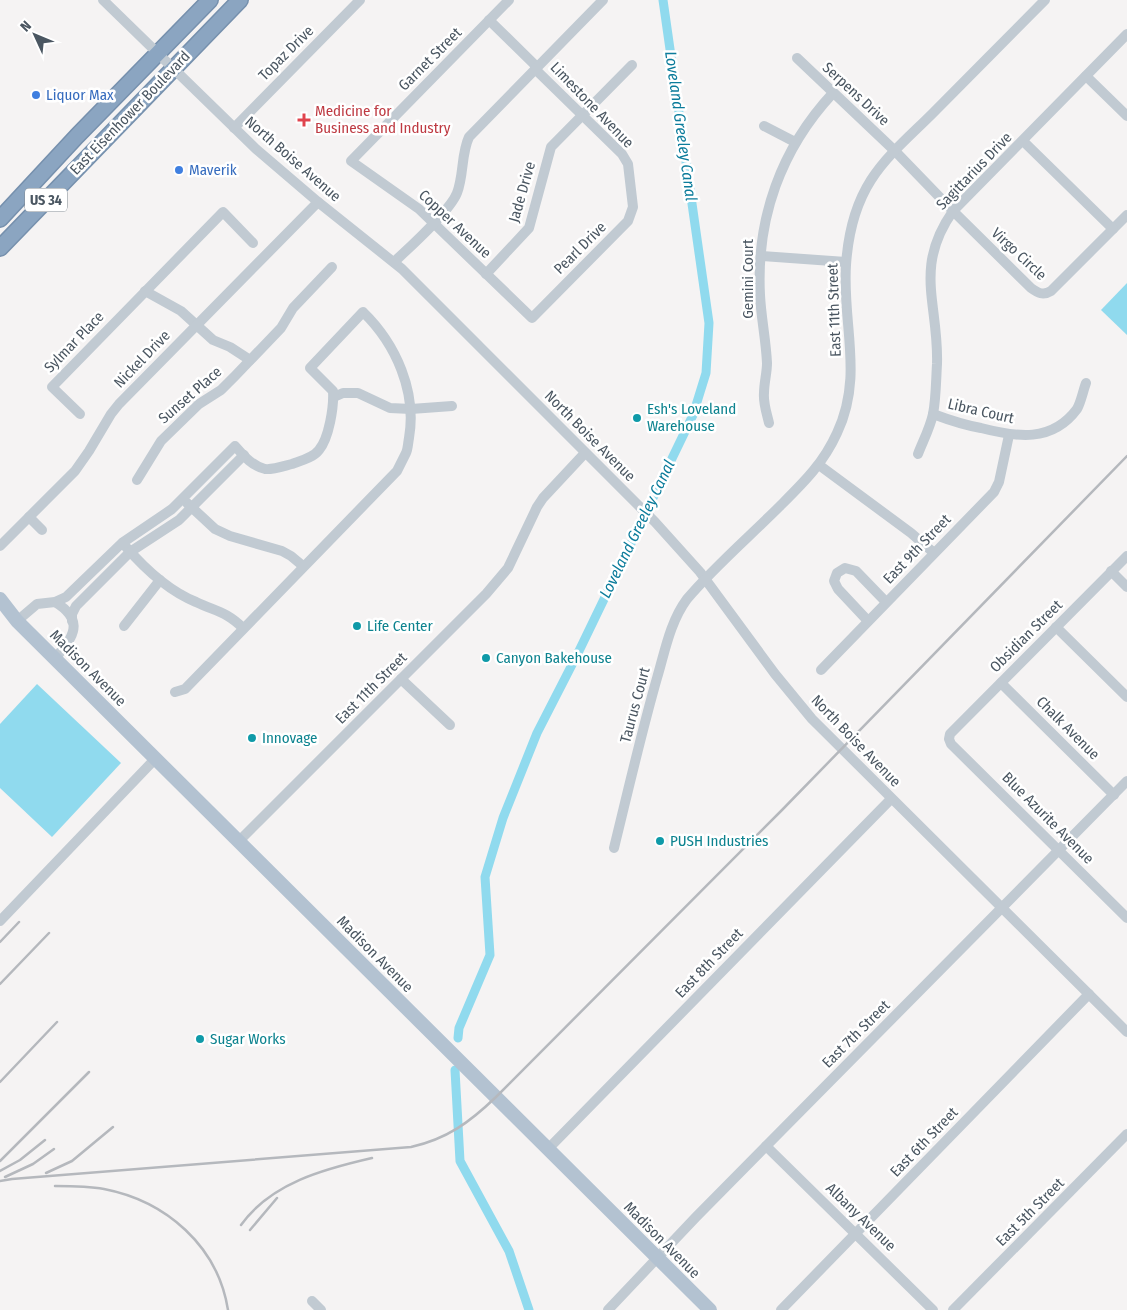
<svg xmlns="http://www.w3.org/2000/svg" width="1127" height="1310" font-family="'Fira Sans Condensed',sans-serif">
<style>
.water{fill:#90daee}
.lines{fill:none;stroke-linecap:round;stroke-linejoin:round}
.canal{stroke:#90daee;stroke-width:9}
.highway-casing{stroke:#7690ad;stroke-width:18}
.minor{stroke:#c1cad2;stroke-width:10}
.major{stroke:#b3c2d1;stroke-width:14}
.highway{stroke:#8ba5c1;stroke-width:15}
.rail{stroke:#b5b8bd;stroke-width:2.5}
.shop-dot{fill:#3f7fe0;stroke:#fff;stroke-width:2}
.health-dot{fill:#e0444e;stroke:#fff;stroke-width:2}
.culture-dot{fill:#0f9aa8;stroke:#fff;stroke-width:2}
.labels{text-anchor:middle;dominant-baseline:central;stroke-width:5;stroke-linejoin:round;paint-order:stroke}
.shield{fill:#fff;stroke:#808990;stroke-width:1}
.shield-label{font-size:14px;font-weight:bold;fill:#4a5661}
.street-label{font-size:15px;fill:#4a5661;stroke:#fff}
.shop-label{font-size:15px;fill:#366cbe;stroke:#fff;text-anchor:start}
.health-label{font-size:15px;fill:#be3a42;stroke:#fff;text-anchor:start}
.culture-label{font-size:15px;fill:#0d838f;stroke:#fff;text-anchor:start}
.water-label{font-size:16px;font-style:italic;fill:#0c7c9b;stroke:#fff}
</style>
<rect width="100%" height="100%" fill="#f5f3f3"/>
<!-- water -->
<g class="water">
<path d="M1127 283V335L1101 310Z"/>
<path d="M37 684 121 763 52 837 0 788V724Z"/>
</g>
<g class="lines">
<!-- canal -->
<g class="canal">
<path d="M458 1038 459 1028 490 955 485 877 503 818 537 733 578 653 693 415 706 373 709 323 663 0"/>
<path d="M455 1070 460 1161 509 1251 529 1310"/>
</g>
<defs>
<g id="highway">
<path d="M0 219 77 136 210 0"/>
<path d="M0 248 240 0"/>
</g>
</defs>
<!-- highway casing -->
<use href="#highway" class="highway-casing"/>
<!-- minor -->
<g class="minor">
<path d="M103 0 256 149 318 202 402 269 655 522 700 572 775 674 812 719 1127 1032"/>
<path d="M509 0 351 161 419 209 532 318 628 221 633 207 628 164 622 154 535 69"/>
<path d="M489 20 537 67"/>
<path d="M797 58 895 151 953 211 1031 288C1038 293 1043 296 1051 291L1127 215"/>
<path d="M1086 76 1127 116"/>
<path d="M764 126 795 142"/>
<path d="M234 128 360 0"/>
<path d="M1023 141 1113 229"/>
<path d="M761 256 846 262"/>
<path d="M394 262C410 247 450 211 457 193 464 175 461 154 469 137L603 0"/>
<path d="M486 274 529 228 551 147 632 65"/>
<path d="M145 291 181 311 213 340 230 347 250 360"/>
<path d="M334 397 343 393H358L390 408 411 409 452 406"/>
<path d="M80 414 52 387 223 212 253 243"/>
<path d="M933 414C949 420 964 425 981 428 1016 437 1052 443 1077 409 1081 402 1083 391 1086 383"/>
<path d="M769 423C767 414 763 403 764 393 764 383 767 373 767 363 766 340 761 317 760 295 756 218 781 149 833 93"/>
<path d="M918 454C923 441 930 428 933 414 936 399 936 380 937 364 939 304 913 268 953 211L1127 34"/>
<path d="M819 465 911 533 934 553"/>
<path d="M137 480 161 441 199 404 221 390 235 376 281 328 293 308 332 267"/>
<path d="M187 503 215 529 230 536 282 551 291 556 303 566"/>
<path d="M29 517 42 530"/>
<path d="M0 546 75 471 89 451 111 414 119 404 318 202"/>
<path d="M126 547C146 570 169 591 196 602 217 612 225 611 243 628"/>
<path d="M1127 556 950 734 949 739 951 744 1127 918"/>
<path d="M1111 571 1127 587"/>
<path d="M17 621 37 604 55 602 66 597 122 543 172 509 235 446C243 455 252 466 265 469 272 470 284 466 292 464 300 461 313 458 319 450 329 438 334 407 333 391L310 368 363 312C396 344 417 392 409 438 408 443 408 449 406 453 403 459 400 465 397 471L185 689 175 692"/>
<path d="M72 621V614L76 606 130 552 179 520 244 455"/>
<path d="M868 621 838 589 834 581 837 573 845 568 856 571 886 602"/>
<path d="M124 626 160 580"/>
<path d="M1056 627 1127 697"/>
<path d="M55 658C74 638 85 620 55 602"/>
<path d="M821 670 994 492 999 482 1009 435"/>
<path d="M401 679 450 725"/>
<path d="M1001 683 1114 795"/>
<path d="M239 841 486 594 508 568 537 507 543 498 585 453"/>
<path d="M614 848C628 791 641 734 657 678 665 651 670 622 687 599 713 568 750 536 779 507 803 483 823 464 837 433 864 376 842 324 846 265 848 235 855 205 871 180 887 155 911 135 932 114 970 76 1007 38 1045 0"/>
<path d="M0 921 156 758"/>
<path d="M766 1146 933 1310"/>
<path d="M548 1149 891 799"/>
<path d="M312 1301 321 1310"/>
<path d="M608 1310 696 1217 1127 781"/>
<path d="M781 1310 1089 994"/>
<path d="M953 1310 1127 1134"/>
</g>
<!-- major -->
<path class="major" d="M0 599 17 621 710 1310"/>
<!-- highway -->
<use href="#highway" class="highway"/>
<!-- rail -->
<g class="rail">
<path d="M0 942 19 922"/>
<path d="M0 984 49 933"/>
<path d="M0 1082 57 1022"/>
<path d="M0 1161 89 1072"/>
<path d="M0 1171 20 1160 45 1140"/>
<path d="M46 1173 72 1161 113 1127"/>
<path d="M5 1177 33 1164 54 1149"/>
<path d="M0 1181 12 1179 411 1147C447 1139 470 1122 496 1097L782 810 1127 456"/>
<path d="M55 1186C71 1186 88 1186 104 1189 166 1201 218 1246 228 1310"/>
<path d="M241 1225C271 1183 324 1169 372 1158"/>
<path d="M250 1230 277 1198"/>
</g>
</g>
<!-- markers -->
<g class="shop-dot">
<circle cx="36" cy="95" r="5"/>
<circle cx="179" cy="170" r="5"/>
</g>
<path class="health-dot" d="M301.5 112.5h5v5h5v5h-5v5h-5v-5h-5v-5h5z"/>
<g class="culture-dot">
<circle cx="637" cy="418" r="5"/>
<circle cx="357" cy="626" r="5"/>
<circle cx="486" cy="658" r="5"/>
<circle cx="252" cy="738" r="5"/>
<circle cx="660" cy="841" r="5"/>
<circle cx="200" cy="1039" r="5"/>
</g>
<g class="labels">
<!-- shield labels -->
<rect class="shield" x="25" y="188.5" width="42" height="23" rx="4"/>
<g class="shield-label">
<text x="46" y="200">US 34</text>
</g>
<!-- street labels -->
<g class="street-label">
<text transform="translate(286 53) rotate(-45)">Topaz Drive</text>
<text transform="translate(430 59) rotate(-45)">Garnet Street</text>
<text transform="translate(856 94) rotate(43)">Serpens Drive</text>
<text transform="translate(592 105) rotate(46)">Limestone Avenue</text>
<text transform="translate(130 113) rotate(-46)">East Eisenhower Boulevard</text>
<text transform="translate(293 159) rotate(41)">North Boise Avenue</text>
<text transform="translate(974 171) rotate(-46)">Sagittarius Drive</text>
<text transform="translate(522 192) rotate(-74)">Jade Drive</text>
<text transform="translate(455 224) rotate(43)">Copper Avenue</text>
<text transform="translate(580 248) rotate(-45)">Pearl Drive</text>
<text transform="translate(1019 254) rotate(43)">Virgo Circle</text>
<text transform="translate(748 279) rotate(-90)">Gemini Court</text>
<text transform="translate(834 310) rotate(-92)">East 11th Street</text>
<text transform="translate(74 342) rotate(-46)">Sylmar Place</text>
<text transform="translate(142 359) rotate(-46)">Nickel Drive</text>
<text transform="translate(190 395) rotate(-41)">Sunset Place</text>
<text transform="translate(981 411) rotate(13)">Libra Court</text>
<text transform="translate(590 436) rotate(45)">North Boise Avenue</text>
<text transform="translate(917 549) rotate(-46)">East 9th Street</text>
<text transform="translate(1026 636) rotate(-45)">Obsidian Street</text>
<text transform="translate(88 668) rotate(45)">Madison Avenue</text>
<text transform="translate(371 688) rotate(-45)">East 11th Street</text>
<text transform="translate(635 705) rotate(-75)">Taurus Court</text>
<text transform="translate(1068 728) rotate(45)">Chalk Avenue</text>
<text transform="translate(856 741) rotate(46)">North Boise Avenue</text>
<text transform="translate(1048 818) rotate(45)">Blue Azurite Avenue</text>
<text transform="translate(375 954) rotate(45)">Madison Avenue</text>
<text transform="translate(709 963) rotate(-46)">East 8th Street</text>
<text transform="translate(856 1034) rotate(-45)">East 7th Street</text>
<text transform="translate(924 1142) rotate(-46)">East 6th Street</text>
<text transform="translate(1030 1212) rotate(-45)">East 5th Street</text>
<text transform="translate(861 1217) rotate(44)">Albany Avenue</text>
<text transform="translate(662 1240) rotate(45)">Madison Avenue</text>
</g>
<!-- shop labels -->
<g class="shop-label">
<text x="46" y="95">Liquor Max</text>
<text x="189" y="170">Maverik</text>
</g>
<!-- health labels -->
<g class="health-label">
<text x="315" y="111">Medicine for<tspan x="315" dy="17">Business and Industry</tspan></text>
</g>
<!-- culture labels -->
<g class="culture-label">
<text x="647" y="409">Esh's Loveland<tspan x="647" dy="17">Warehouse</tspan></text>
<text x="367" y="626">Life Center</text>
<text x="496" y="658">Canyon Bakehouse</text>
<text x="262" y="738">Innovage</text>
<text x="670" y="841">PUSH Industries</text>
<text x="210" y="1039">Sugar Works</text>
</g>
<!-- water labels -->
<g class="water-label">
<text transform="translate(681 126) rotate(82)">Loveland Greeley Canal</text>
<text transform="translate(637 529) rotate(-64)">Loveland Greeley Canal</text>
</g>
</g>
<!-- north arrow -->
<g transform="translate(35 35) rotate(314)" stroke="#ffffff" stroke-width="4" paint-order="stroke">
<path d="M0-4L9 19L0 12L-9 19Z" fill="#4a5661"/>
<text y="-8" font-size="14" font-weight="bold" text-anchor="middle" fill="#4a5661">N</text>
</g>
</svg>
